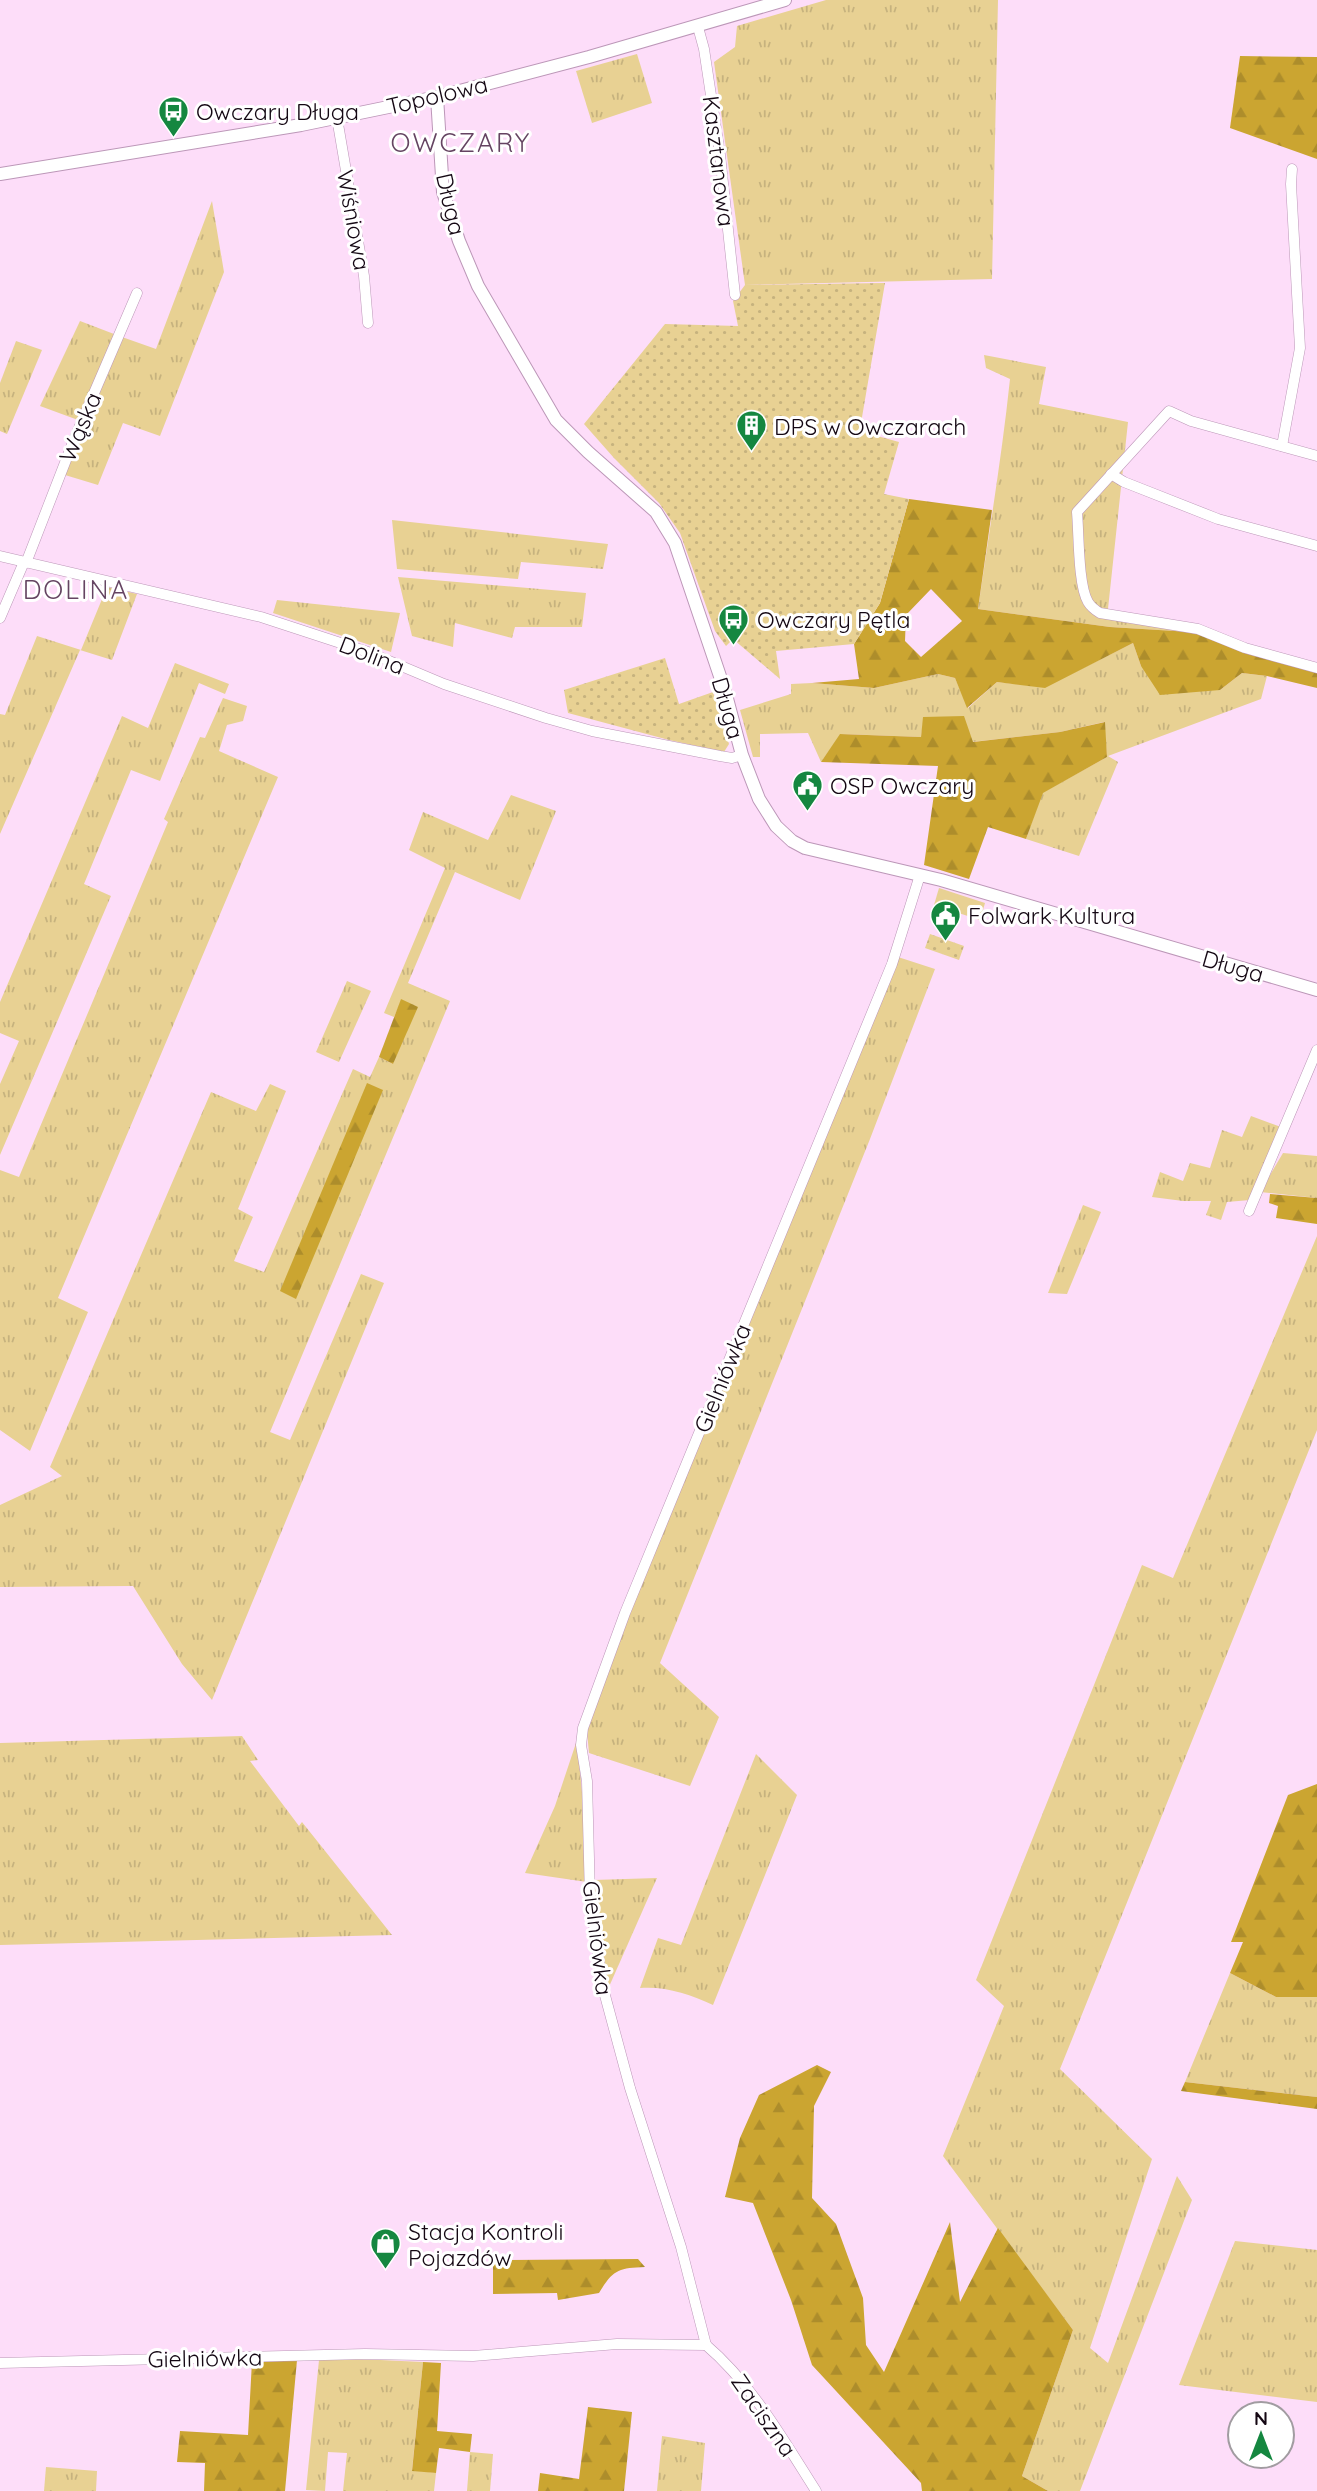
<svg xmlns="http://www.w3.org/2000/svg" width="1317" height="2491" font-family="Quicksand,sans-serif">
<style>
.grass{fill:url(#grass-tufts)}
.forest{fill:url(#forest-firs);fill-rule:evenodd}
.park{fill:url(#park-dots)}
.pitch{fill:#e8d193}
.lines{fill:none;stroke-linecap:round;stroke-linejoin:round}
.street-casing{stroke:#bc97b8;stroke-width:11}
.secondary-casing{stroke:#bc97b8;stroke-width:14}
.street{stroke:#fff;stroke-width:10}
.secondary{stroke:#fff;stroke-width:12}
.labels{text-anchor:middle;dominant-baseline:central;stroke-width:6;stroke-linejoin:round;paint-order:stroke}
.street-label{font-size:23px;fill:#140713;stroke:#fff}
.poi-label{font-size:23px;fill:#140713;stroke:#fff;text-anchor:start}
.quarter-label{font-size:26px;letter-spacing:2px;fill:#654462;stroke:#fff}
</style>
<defs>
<pattern id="grass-tufts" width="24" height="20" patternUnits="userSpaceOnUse" patternTransform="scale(1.75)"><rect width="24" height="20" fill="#e8d193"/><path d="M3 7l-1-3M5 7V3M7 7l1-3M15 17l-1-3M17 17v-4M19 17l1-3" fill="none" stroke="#c6b27e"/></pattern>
<pattern id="forest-firs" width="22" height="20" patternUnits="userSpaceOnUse" patternTransform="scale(1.75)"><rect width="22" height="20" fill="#cba531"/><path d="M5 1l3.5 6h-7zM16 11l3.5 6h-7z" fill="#ad8d2b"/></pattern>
<pattern id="park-dots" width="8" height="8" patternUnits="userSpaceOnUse" patternTransform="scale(1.75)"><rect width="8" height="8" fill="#e8d193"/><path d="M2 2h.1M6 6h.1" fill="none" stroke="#c6b27e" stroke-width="1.8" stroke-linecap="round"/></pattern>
</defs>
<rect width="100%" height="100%" fill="#fdddf9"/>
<!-- grass -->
<g class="grass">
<path d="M826 0H998L992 279 745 285 714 62 735 47 737 26Z"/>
<path d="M637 54 652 103 592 123 576 71Z"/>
<path d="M212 201 224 272 160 436 123 423 98 485 65 475 122 337 156 349Z"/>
<path d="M80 321 114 334 78 420 40 406Z"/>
<path d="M16 341 42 350 7 434 0 431V383Z"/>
<path d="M984 355 1046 367 1039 404 1128 422 1108 609 1191 632 1110 627 978 609C989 532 1002 456 1010 379L986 368Z"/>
<path d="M392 520 608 544 603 569 521 562 518 579 397 569Z"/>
<path d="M398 577 586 593 582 627H515L512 638 455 623 453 647 412 636Z"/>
<path d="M107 587 137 594 112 660 80 650 0 834V714L5 715 37 636 81 650Z"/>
<path d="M277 600 400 613 391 652 273 613Z"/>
<path d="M1133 643 1141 666 1220 690 1242 673 1267 676 1261 699 1108 756 1118 762 1079 856 1026 839 1042 793 1107 757 1104 722 1060 732 972 742 924 717 921 737 841 734 821 762 808 733 760 734V757H753L740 710 791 694V684L812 683 874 688 938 674 955 678 968 708 997 682 1045 687Z"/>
<path d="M175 663 229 684 225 694 199 683 160 781 131 770 84 884 111 896 0 1155V1084L19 1041 0 1033V1002L122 716 148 728Z"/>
<path d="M223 698 247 706 243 721 227 725 219 751 278 777 58 1298 88 1312 30 1451 0 1430V1170L19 1177 168 822 164 819 200 737 205 738Z"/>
<path d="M511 795 556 811 520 900 455 872 408 983 450 1001 270 1432 290 1440 361 1274 384 1283 212 1700 182 1664 133 1586 0 1587V1505L62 1476 50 1467 211 1092 256 1111 270 1084 286 1091 238 1209 253 1217 234 1261 264 1272 353 1069 370 1077 379 1057 393 1064 402 999 394 1017 384 1013 445 868 409 850 423 812 488 840Z"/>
<path d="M898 957 935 969 870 1139 660 1663 719 1717 690 1786 589 1753 587 1732 623 1626Z"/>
<path d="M347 981 371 991 339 1062 316 1052Z"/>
<path d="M1251 1116 1281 1127 1250 1200 1227 1202 1221 1220 1206 1215 1211 1201H1183L1152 1197 1160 1172 1183 1181 1190 1163 1210 1168 1222 1130 1242 1137Z"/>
<path d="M1283 1153 1317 1156V1198L1260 1192Z"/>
<path d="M1083 1205 1101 1212 1067 1294 1048 1293Z"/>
<path d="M1317 1236V1430L1060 2069 1152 2159 1090 2348 1108 2363 1177 2176 1192 2200 1080 2491H1048L1022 2476 1073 2330 943 2156 1004 2006 976 1980 1142 1565 1173 1578Z"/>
<path d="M242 1736 258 1760 250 1761 299 1826 302 1822 392 1935 0 1945V1743Z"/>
<path d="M577 1740 585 1824 587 1882 525 1873 555 1806Z"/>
<path d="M756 1754 797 1795 713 2005C690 1994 665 1986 640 1988L658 1938 681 1945Z"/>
<path d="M657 1878 608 1989 598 1935 593 1880Z"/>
<path d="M1230 1973 1276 1997H1317V2097L1185 2082Z"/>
<path d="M1235 2241 1317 2250V2402L1179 2385Z"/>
<path d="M359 2359 423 2362 412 2470 436 2473 434 2491H343L347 2453 328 2452 325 2491 306 2490 319 2360Z"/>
<path d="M662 2436 705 2443 701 2491H657Z"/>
<path d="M470 2452 493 2454 490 2491H467Z"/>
<path d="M46 2467 97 2471 96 2491H44Z"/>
</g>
<!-- forest -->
<g class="forest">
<path d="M1240 56 1317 57V159L1230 128Z"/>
<path d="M909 499 992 510 978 609 1110 627 1191 632 1317 668V688L1267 676 1242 673 1220 690 1160 695 1141 666 1133 643 1045 688 997 682 967 708 955 678 938 674 874 688 812 683 859 679 854 644 880 603ZM931 589 962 621 921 657 905 641 906 615Z"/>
<path d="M964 716 973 742 1060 732 1105 722 1107 757 1043 793 1026 839 988 827 969 879 924 865 938 766 821 762 840 734 921 737 923 717Z"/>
<path d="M401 999 418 1007 393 1064 379 1057Z"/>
<path d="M367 1083 383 1090 296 1299 280 1291Z"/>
<path d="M1270 1194 1317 1198V1224L1276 1218 1278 1206 1269 1203Z"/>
<path d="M1317 1784V1997H1276L1230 1973 1243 1942H1231L1288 1795Z"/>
<path d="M817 2065 831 2072 814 2106 812 2198 836 2224 863 2298 866 2345 884 2372 950 2222 960 2302 998 2228 1073 2330 1022 2476 1048 2491H922L921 2483 812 2365 791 2300 753 2203 725 2197 740 2138 759 2095Z"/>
<path d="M1185 2082 1317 2097V2109L1181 2091Z"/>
<path d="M638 2259 645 2267C618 2268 613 2270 599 2293L558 2300 557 2293 493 2294V2260Z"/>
<path d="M297 2360 285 2491H204L205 2463 177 2462 180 2431 248 2435 252 2361Z"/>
<path d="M423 2362 441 2363 437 2431 472 2434 470 2452 439 2448 436 2473 412 2471Z"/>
<path d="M588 2407 632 2412 624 2491H538L540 2473 579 2479Z"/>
</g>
<!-- park -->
<g class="park">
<path d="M885 283 861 423 870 434 899 442 884 494 909 499 880 603 854 644 776 651 780 679 733 639 726 646 715 631 680 533 659 503 614 458 584 424 665 324 738 326 733 301 745 285Z"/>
<path d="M665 658 679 704 713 692 729 744 724 752 669 740 568 713 564 690Z"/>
<path d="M930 934 964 946 959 960 925 948Z"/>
</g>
<!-- pitch -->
<path class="pitch" d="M939 888 985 903 980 920 934 905Z"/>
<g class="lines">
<defs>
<g id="street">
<path d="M698 27 704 49 720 155 735 295"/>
<path d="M337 118 364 276 368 323"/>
<path d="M1282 446 1300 348 1291 184 1292 169"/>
<path d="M1317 456 1191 421 1169 411 1077 512C1079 534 1078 585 1088 602 1091 607 1095 610 1100 613L1198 629 1245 648 1317 668"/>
<path d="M1111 474 1124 482 1218 519 1317 546"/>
<path d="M0 556 261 617 368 652 444 684 546 718 592 731 720 756 732 758 742 755"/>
<path d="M26 563 73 442 137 293"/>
<path d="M0 618 24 562"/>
<path d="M1249 1211 1317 1050"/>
<path d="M706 2345 681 2247 630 2088 603 1988 590 1898 587 1781 581 1745 583 1728 625 1613 892 964 920 875"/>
<path d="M706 2345C752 2384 784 2441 816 2491"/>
<path d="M0 2363 365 2354 473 2356 617 2344 706 2345"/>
</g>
<g id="secondary">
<path d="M437 97 443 192 459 241 478 286 556 420 588 452 656 512 675 543 725 691 742 755 759 799 776 826 792 841 805 848 941 880 1317 990"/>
<path d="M0 174 301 125 437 97 589 57 785 0"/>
</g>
</defs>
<!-- street casing -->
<use href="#street" class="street-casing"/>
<!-- secondary casing -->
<use href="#secondary" class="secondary-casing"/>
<!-- street -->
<use href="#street" class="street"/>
<!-- secondary -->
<use href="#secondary" class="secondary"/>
</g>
<!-- icons -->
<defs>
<symbol id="bus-pin" viewBox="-11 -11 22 30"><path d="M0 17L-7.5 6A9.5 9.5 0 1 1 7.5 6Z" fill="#158740" stroke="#fff"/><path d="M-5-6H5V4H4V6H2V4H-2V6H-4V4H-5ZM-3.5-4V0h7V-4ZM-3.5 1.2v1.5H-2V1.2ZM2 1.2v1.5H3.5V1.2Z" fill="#fff"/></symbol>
<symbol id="building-pin" viewBox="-11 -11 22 30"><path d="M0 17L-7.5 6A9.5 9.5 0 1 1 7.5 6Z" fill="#158740" stroke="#fff"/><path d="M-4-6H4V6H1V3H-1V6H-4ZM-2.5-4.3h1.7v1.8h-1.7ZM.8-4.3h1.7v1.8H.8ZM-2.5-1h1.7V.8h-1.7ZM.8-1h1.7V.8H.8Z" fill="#fff"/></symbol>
<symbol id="civic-pin" viewBox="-11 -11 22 30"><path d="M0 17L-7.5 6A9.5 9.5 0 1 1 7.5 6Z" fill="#158740" stroke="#fff"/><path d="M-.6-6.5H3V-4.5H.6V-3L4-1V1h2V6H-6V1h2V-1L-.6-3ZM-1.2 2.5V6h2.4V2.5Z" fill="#fff"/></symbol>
<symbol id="shop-pin" viewBox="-11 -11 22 30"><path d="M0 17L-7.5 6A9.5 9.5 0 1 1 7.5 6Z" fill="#158740" stroke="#fff"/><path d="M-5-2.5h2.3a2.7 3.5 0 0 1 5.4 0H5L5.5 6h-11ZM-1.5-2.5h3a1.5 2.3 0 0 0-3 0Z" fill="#fff"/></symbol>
</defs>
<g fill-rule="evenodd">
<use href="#bus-pin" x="156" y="94" width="35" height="47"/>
<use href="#building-pin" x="734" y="408" width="35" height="47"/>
<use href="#bus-pin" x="716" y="602" width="35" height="47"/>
<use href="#civic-pin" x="790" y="768" width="35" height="47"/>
<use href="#civic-pin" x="928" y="898" width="35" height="47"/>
<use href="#shop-pin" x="368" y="2226" width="35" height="47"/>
</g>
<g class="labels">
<!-- street labels -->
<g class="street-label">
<text transform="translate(437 95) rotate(-13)">Topolowa</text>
<text transform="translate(719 161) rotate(83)">Kasztanowa</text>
<text transform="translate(451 204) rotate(77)">Długa</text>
<text transform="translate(354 220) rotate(80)">Wiśniowa</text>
<text transform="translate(80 427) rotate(-67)">Wąska</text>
<text transform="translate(372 655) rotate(21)">Dolina</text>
<text transform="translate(728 708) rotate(74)">Długa</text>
<text transform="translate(1233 966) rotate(16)">Długa</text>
<text transform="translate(722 1378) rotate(-68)">Gielniówka</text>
<text transform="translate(598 1938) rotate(83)">Gielniówka</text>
<text transform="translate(205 2358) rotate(-1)">Gielniówka</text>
<text transform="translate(764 2415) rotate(55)">Zaciszna</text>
</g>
<!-- poi labels -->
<g class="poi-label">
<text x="196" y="111">Owczary Długa</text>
<text x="774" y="426">DPS w Owczarach</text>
<text x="757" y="619">Owczary Pętla</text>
<text x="830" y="785">OSP Owczary</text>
<text x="968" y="915">Folwark Kultura</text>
<text x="408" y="2231">Stacja Kontroli<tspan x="408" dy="26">Pojazdów</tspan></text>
</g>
<!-- quarter labels -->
<g class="quarter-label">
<text x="461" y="142">OWCZARY</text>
<text x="76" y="589">DOLINA</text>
</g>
</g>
<!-- north arrow -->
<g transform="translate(1261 2435)"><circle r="33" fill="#ffffff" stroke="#a19ca1" stroke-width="2"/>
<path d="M0-5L12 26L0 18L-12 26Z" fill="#158740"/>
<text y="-10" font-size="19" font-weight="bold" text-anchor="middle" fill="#140713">N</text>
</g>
</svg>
